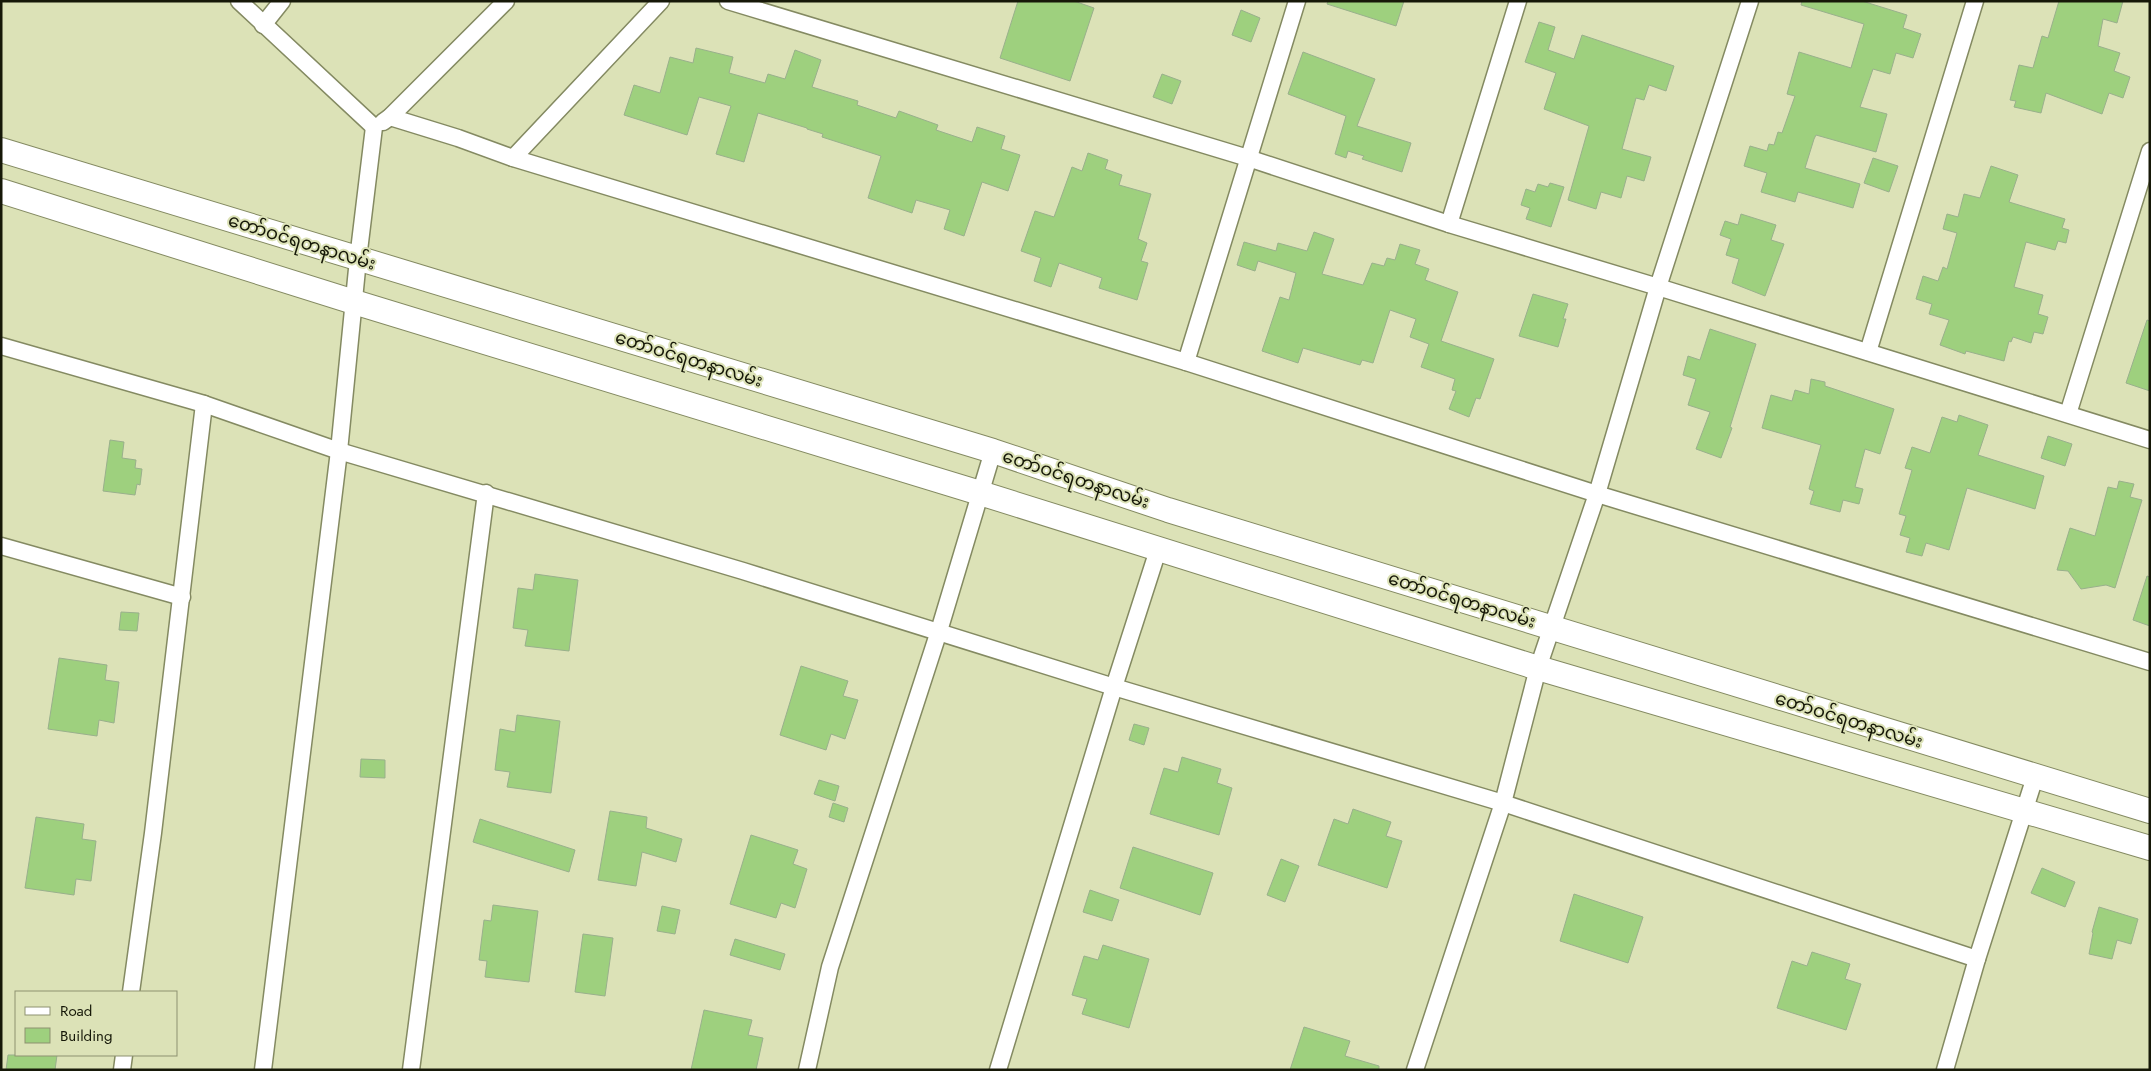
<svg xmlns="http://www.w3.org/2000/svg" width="2151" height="1071" font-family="Jost,'Noto Sans Myanmar',sans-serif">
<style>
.building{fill:#9ed07e;stroke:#99b08c}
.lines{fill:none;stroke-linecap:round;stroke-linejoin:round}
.minor-casing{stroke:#848a62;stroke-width:19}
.secondary-casing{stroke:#848a62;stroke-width:26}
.minor{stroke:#fff;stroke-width:16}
.secondary{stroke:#fff;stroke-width:24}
.labels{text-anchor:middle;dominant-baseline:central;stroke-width:4;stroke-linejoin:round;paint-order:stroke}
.street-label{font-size:18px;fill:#161808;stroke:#dce2b7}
</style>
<rect width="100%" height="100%" fill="#dce2b7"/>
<!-- building -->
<g class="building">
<path d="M1018 1H1074L1094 8 1070 81 1000 58Z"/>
<path d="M1328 1H1404L1396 26 1327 4Z"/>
<path d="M1802 1H1862L1907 15 1903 28 1921 34 1913 58 1896 53 1890 74 1873 69 1860 107 1887 114 1876 152 1816 135 1814 139 1805 168 1860 184 1853 208 1798 192 1795 202 1761 192 1767 173 1744 166 1750 146 1767 151 1769 144 1774 145 1778 132 1782 133 1795 96 1787 94 1799 52 1851 68 1864 24 1801 5Z"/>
<path d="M2059 1H2123L2117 23 2103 19 2098 46 2120 53 2114 71 2130 77 2123 98 2109 93 2102 114 2046 93 2041 113 2014 107 2016 101 2010 100 2019 65 2033 68 2042 36 2048 38Z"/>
<path d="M1241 10 1260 18 1251 42 1232 35Z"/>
<path d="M1539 22 1555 27 1548 50 1574 59 1582 35 1674 66 1666 91 1649 85 1644 100 1636 98 1622 149 1651 157 1644 181 1627 176 1621 198 1601 192 1596 209 1568 200 1589 126 1544 109 1556 73 1525 62Z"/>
<path d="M696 48 733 57 729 73 765 83 768 74 785 79 795 50 821 60 812 87 858 101 857 105 896 118 899 111 938 125 936 130 972 142 977 127 1005 136 1001 149 1020 155 1008 191 982 182 964 236 944 229 950 210 916 200 912 213 868 198 881 156 822 137 823 134 807 129V128L758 113 744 162 716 154 731 106 699 97 687 135 624 115 634 85 660 93 670 57 693 63Z"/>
<path d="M1303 52 1375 79 1357 126 1411 143 1402 172 1362 159 1364 156 1348 151 1346 158 1335 154 1346 116 1288 94Z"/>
<path d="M1162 74 1181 81 1172 104 1153 97Z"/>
<path d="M1088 153 1108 160 1105 169 1122 175 1119 185 1151 194 1138 239 1147 243 1141 261 1148 263 1137 300 1099 288 1102 278 1059 263 1051 287 1034 281 1041 258 1021 251 1035 211 1054 217 1072 167 1082 171Z"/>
<path d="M1873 158 1898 166 1889 192 1864 183Z"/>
<path d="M1991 166 2018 175 2009 202 2065 219 2062 228 2069 230 2066 243 2058 241 2055 250 2026 242 2014 287 2043 295 2038 314 2048 317 2043 334 2034 332 2031 343 2013 337 2011 342 2009 341 2004 361 1966 351 1965 354 1940 345 1949 320 1929 314 1932 304 1916 299 1923 276 1938 281 1943 267 1947 269 1957 233 1943 229 1947 214 1958 217 1964 194 1980 198Z"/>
<path d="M1550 183 1564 187 1551 227 1526 219 1530 208 1521 205 1526 189 1535 192 1538 184 1548 187Z"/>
<path d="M1741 214 1776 225 1771 240 1784 244 1765 296 1732 283 1739 259 1726 255 1731 239 1720 235 1725 221 1738 225Z"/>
<path d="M1314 232 1334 239 1322 274 1363 285 1372 263 1384 266 1387 258 1395 260 1400 244 1420 250 1415 264 1429 269 1425 280 1458 292 1441 341 1494 359 1480 399 1476 398 1469 417 1449 409 1456 391 1452 390 1455 379 1421 367 1429 344 1410 337 1416 319 1390 310 1373 363 1362 360 1360 365 1303 348 1298 363 1262 351 1280 297 1289 300 1296 273 1258 261 1255 271 1237 265 1244 242 1276 251 1278 243 1307 251Z"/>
<path d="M1533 294 1568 304 1563 319H1566L1558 347 1519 336Z"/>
<path d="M2147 320 2150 321V391L2126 383Z"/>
<path d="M1710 329 1756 344 1730 427 1732 428 1721 458 1696 449 1710 412 1688 405 1696 379 1683 375 1688 356 1700 360Z"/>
<path d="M1811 379 1825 382V386L1894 409 1880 454 1865 449 1855 487 1863 489 1859 504 1843 500 1840 512 1810 504 1814 491 1809 489 1821 445 1762 428 1771 395 1792 401 1795 390 1809 394Z"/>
<path d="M1959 415 1988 425 1978 455 2044 476 2035 509 1967 488 1949 550 1926 543 1922 556 1906 552 1910 538 1900 535 1906 516 1899 514 1912 470 1905 468 1912 447 1930 453 1942 417 1957 422Z"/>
<path d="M2048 436 2072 444 2065 466 2041 458Z"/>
<path d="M110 440 124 442 122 458 136 460 135 468 142 469 140 485 137 484 135 495 103 491Z"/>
<path d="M2119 481 2134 484 2130 497 2142 500 2115 588 2106 585 2081 589 2068 571 2057 570 2070 528 2095 536 2108 487 2117 489Z"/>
<path d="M535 574 578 580 569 651 525 646 528 630 513 628 518 588 533 590Z"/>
<path d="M2147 576 2150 577V626L2133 620Z"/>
<path d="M121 612 139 613 137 631 119 630Z"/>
<path d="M59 658 107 665 105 680 119 682 114 723 99 720 97 736 48 729Z"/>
<path d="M801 666 848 681 843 696 858 700 845 739 831 734 826 750 780 735Z"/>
<path d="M517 715 560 721 551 793 507 787 510 772 495 770 500 729 515 732Z"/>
<path d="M1134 724 1149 728 1144 745 1129 740Z"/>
<path d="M1182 757 1221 769 1217 783 1232 788 1219 835 1150 814 1164 768 1178 772Z"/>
<path d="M361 759 385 760V778L360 777Z"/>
<path d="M819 780 839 786 835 801 814 794Z"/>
<path d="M833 803 848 808 844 822 829 817Z"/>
<path d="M1353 809 1391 822 1386 836 1402 841 1387 888 1318 865 1334 819 1348 824Z"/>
<path d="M610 811 647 817 646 828 682 839 676 862 642 852 636 886 598 880Z"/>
<path d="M36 817 84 824 82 839 96 841 91 881 76 879 74 895 25 888Z"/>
<path d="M480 819 575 850 569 872 473 842Z"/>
<path d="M751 835 798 850 793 864 807 869 795 908 781 903 776 918 730 904Z"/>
<path d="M1133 847 1213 873 1200 915 1120 888Z"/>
<path d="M1281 859 1299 866 1285 902 1267 895Z"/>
<path d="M2042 868 2075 882 2065 907 2031 893Z"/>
<path d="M1090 890 1119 900 1112 921 1083 912Z"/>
<path d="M1574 894 1643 917 1628 963 1560 941Z"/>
<path d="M493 905 538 911 529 982 485 977 487 961 479 960 484 920 491 921Z"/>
<path d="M662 906 680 910 675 934 657 931Z"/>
<path d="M2099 907 2138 919 2131 944 2117 940 2112 959 2089 954 2093 933 2092 932Z"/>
<path d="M583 934 613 938 605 996 575 992Z"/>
<path d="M735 939 785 954 780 970 730 955Z"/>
<path d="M1103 945 1149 959 1129 1028 1082 1014 1087 999 1072 995 1084 956 1098 960Z"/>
<path d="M1812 952 1850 964 1845 979 1861 984 1846 1030 1777 1008 1792 961 1807 966Z"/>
<path d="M704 1010 752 1020 748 1035 763 1038 756 1070H691Z"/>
<path d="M1304 1027 1350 1041 1345 1056 1379 1066V1070H1290Z"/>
<path d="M8 1055H57L55 1070H6Z"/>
</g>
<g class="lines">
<defs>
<g id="minor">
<path d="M239 1 374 127"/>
<path d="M728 1 1248 158 1449 224 1658 287 2150 440"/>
<path d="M263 25 282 1"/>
<path d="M390 117 458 138 513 158 1186 362 1597 494 2150 662"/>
<path d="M383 122 390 117 506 1"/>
<path d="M513 158 661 1"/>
<path d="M1449 224 1518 1"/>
<path d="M1 346 204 404 339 451 743 571 1114 687 1503 803 1977 959"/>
<path d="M1868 352 1975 1"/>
<path d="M1186 362 1297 1"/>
<path d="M2068 414 2150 151"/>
<path d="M1 546 182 597"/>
<path d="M131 992 153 833 204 404"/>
<path d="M122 1070 124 1055"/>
<path d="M263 1070 339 451 358 259 374 127"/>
<path d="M411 1070 486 493"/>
<path d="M807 1070 830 967 939 631 993 451"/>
<path d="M998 1070 1114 687 1158 550"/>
<path d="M1415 1070 1503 803 1538 668 1597 494 1658 287 1750 1"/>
<path d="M1945 1070 1977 959 2035 777"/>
</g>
<g id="secondary">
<path d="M1 150 993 451 1168 510 2150 811"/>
<path d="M1 191 354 302 980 493 1538 668 2150 848"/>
</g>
</defs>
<!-- minor casing -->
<use href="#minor" class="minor-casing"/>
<!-- secondary casing -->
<use href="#secondary" class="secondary-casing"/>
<!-- minor -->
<use href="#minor" class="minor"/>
<!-- secondary -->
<use href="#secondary" class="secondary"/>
</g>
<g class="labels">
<!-- street labels -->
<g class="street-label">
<text transform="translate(302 242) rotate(17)">တော်ဝင်ရတနာလမ်း</text>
<text transform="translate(689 359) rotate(17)">တော်ဝင်ရတနာလမ်း</text>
<text transform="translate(1076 479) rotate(18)">တော်ဝင်ရတနာလမ်း</text>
<text transform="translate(1462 600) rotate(17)">တော်ဝင်ရတနာလမ်း</text>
<text transform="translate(1849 720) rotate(17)">တော်ဝင်ရတနာလမ်း</text>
</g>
</g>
<!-- border -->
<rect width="2151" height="1071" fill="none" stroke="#161808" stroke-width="5"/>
<!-- legend -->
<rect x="15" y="991" width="162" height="65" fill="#dce2b7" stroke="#8d9171"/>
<rect x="25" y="1007" width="25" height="8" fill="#ffffff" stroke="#8d9171"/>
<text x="60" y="1016" font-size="15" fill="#161808">Road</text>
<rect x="25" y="1028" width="25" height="15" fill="#9ed07e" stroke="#8d9171"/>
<text x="60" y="1041" font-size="15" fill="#161808">Building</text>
</svg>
